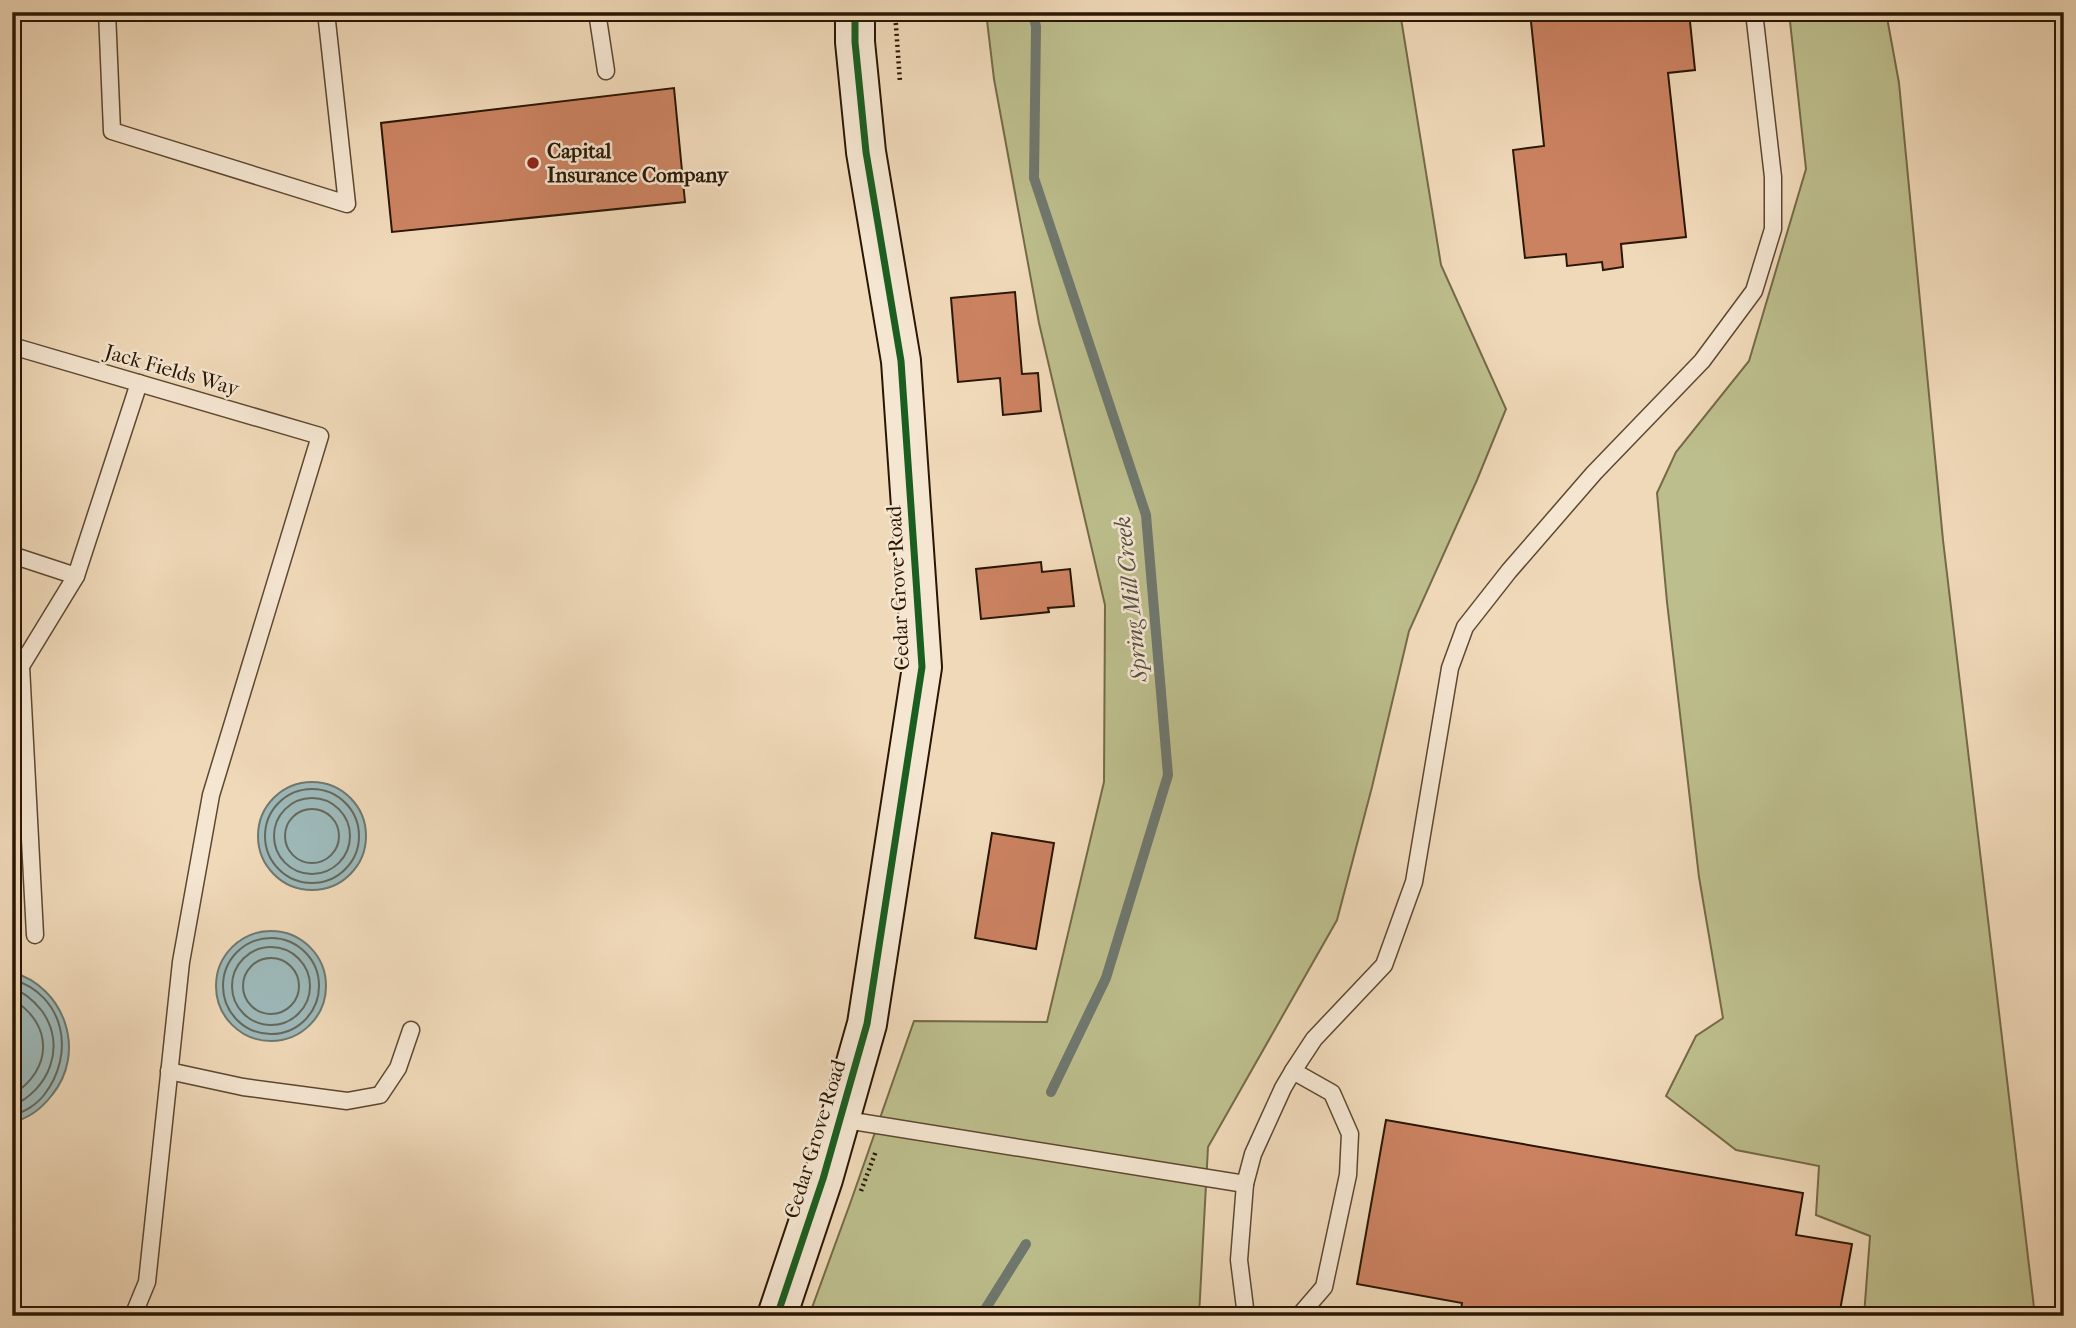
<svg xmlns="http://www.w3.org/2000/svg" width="2076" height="1328" font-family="'IM FELL French Canon',serif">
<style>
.green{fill:#bdbe8d;stroke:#746a48;stroke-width:2}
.water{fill:#9db8b8;stroke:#6f786f;stroke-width:2}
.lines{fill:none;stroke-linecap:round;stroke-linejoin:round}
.shore{stroke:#64685d;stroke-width:2}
.stream{stroke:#6f786f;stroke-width:10}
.building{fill:#cb8261;stroke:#2a1702;stroke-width:2}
.lane-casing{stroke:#5c4830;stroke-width:19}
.secondary-casing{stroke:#2a1702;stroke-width:42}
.path{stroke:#2a1702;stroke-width:4.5;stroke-dasharray:2 3.5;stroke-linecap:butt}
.lane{stroke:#f5e6d2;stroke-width:16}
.secondary{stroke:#f5e6d2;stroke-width:38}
.cycleway-casing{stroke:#f5e6d2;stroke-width:11}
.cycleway{stroke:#1b5e20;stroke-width:7}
.poi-dot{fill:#8f2418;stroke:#f5e6d2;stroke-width:2.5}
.labels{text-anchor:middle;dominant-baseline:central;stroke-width:5;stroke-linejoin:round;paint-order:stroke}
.poi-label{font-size:21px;font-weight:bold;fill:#2a1702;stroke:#f5e6d2;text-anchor:start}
.street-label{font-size:21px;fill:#2a1702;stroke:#f5e6d2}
.water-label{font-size:23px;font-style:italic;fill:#524f42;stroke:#f5e6d2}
</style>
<rect width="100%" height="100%" fill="#f0d9b9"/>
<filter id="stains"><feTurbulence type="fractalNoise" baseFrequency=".00286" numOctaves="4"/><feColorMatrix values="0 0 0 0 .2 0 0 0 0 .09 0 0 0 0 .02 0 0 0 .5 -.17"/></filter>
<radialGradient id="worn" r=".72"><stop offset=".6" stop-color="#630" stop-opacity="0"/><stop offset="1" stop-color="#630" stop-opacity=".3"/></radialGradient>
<!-- green -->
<g class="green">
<path d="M986 12H1400L1441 265 1506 409 1477 480 1409 631 1372 787 1337 920 1208 1147 1199 1316H809L851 1201 914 1021 1047 1022 1104 782 1105 605 1039 323 994 79Z"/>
<path d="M1789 12H1886L1899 83 1943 540 2035 1316H1864L1870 1236 1816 1215 1819 1166 1736 1150 1666 1096 1696 1036 1723 1018 1699 877 1667 602 1657 493 1676 452 1749 361 1806 169Z"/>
</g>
<!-- water -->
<g class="water">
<circle cx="312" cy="836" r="54"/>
<circle cx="271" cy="986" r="55"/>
<path d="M12 972C65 987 87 1052 52 1095 42 1108 28 1119 12 1122Z"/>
</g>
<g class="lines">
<!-- shore -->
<g class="shore">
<circle cx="312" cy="836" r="47"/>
<circle cx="312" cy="836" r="38"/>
<circle cx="312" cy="836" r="27"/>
<circle cx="271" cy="986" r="48"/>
<circle cx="271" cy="986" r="39"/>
<circle cx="271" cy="986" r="28"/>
<path d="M12 979C65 995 76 1054 44 1095 37 1104 24 1113 12 1115"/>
<path d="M12 988C25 992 34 1001 42 1011 67 1046 49 1090 12 1106"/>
<path d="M12 999C54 1024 53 1070 12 1095"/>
</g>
<!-- stream -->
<g class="stream">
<path d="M1033 12 1036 27 1034 178 1146 515 1168 775 1106 978 1051 1092"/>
<path d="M981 1316 1026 1244"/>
</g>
</g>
<!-- building -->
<g class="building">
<path d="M1530 12H1689L1695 70 1668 73 1686 237 1621 244 1623 267 1603 270 1602 262 1567 266 1566 254 1525 258 1513 150 1544 146Z"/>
<path d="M674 88 685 202 392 232 381 123Z"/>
<path d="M1015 292 1022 374 1038 373 1041 411 1003 415 1000 378 958 382 951 298Z"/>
<path d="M1041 562 1042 572 1070 569 1074 606 1048 608 1049 612 981 619 976 569Z"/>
<path d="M992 833 1054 843 1036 949 975 938Z"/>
<path d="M1386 1120 1803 1193 1796 1235 1852 1244 1839 1316H1460L1462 1303 1357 1284Z"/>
</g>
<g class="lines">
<defs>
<g id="lane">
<path d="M107 12 112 131 347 204 326 12"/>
<path d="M597 12 606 71"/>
<path d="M12 346 320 436 211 795 181 962 147 1282 133 1316"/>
<path d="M12 555 76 576"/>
<path d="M21 666 35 935"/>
<path d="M12 670 21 666 76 576 139 383"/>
<path d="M169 1071 243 1087 347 1101 380 1095 398 1068 411 1030"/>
<path d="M1293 1071 1332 1093 1350 1134 1348 1175 1324 1287 1299 1316"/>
<path d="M840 1119 1245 1184 1253 1154 1283 1088 1293 1071 1314 1039 1384 965 1414 882 1450 668 1465 627 1509 571 1594 473 1702 361 1754 291 1773 229V177L1754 12"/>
<path d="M1245 1184 1239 1260 1246 1316"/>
</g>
<path id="secondary" d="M777 1316 823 1179 867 1024 922 667 901 361 866 152 855 42V12"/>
</defs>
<!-- lane casing -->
<use href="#lane" class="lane-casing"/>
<!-- secondary casing -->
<use href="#secondary" class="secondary-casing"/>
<!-- path -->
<g class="path">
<path d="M895 12 900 82"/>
<path d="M861 1191 876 1151"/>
</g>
<!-- lane -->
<use href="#lane" class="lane"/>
<!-- secondary -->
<use href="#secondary" class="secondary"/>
<defs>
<path id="cycleway" d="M777 1316 823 1179 867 1024 922 667 901 361 866 152 855 42V12"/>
</defs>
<!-- cycleway casing -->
<use href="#cycleway" class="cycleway-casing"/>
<!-- cycleway -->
<use href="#cycleway" class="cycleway"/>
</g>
<!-- markers -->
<circle class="poi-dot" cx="533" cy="163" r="7"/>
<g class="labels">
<!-- poi labels -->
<g class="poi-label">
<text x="547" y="151">Capital<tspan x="547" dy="24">Insurance Company</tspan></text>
</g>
<!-- street labels -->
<g class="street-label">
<text transform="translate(172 370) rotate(16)">Jack Fields Way</text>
<text transform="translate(898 588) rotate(-93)">Cedar Grove Road</text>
<text transform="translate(815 1139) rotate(-73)">Cedar Grove Road</text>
</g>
<!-- water labels -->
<g class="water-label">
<text transform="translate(1131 599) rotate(-96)">Spring Mill Creek</text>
</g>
</g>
<!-- margin -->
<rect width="2076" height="1328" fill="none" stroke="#f0d9b9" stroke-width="42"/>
<rect x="14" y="14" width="2048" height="1300" fill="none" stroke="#2a1702" stroke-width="3.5"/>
<rect x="21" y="21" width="2034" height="1286" fill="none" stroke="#2a1702" stroke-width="2"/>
<rect width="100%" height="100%" filter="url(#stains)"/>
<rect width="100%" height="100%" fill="url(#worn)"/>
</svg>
